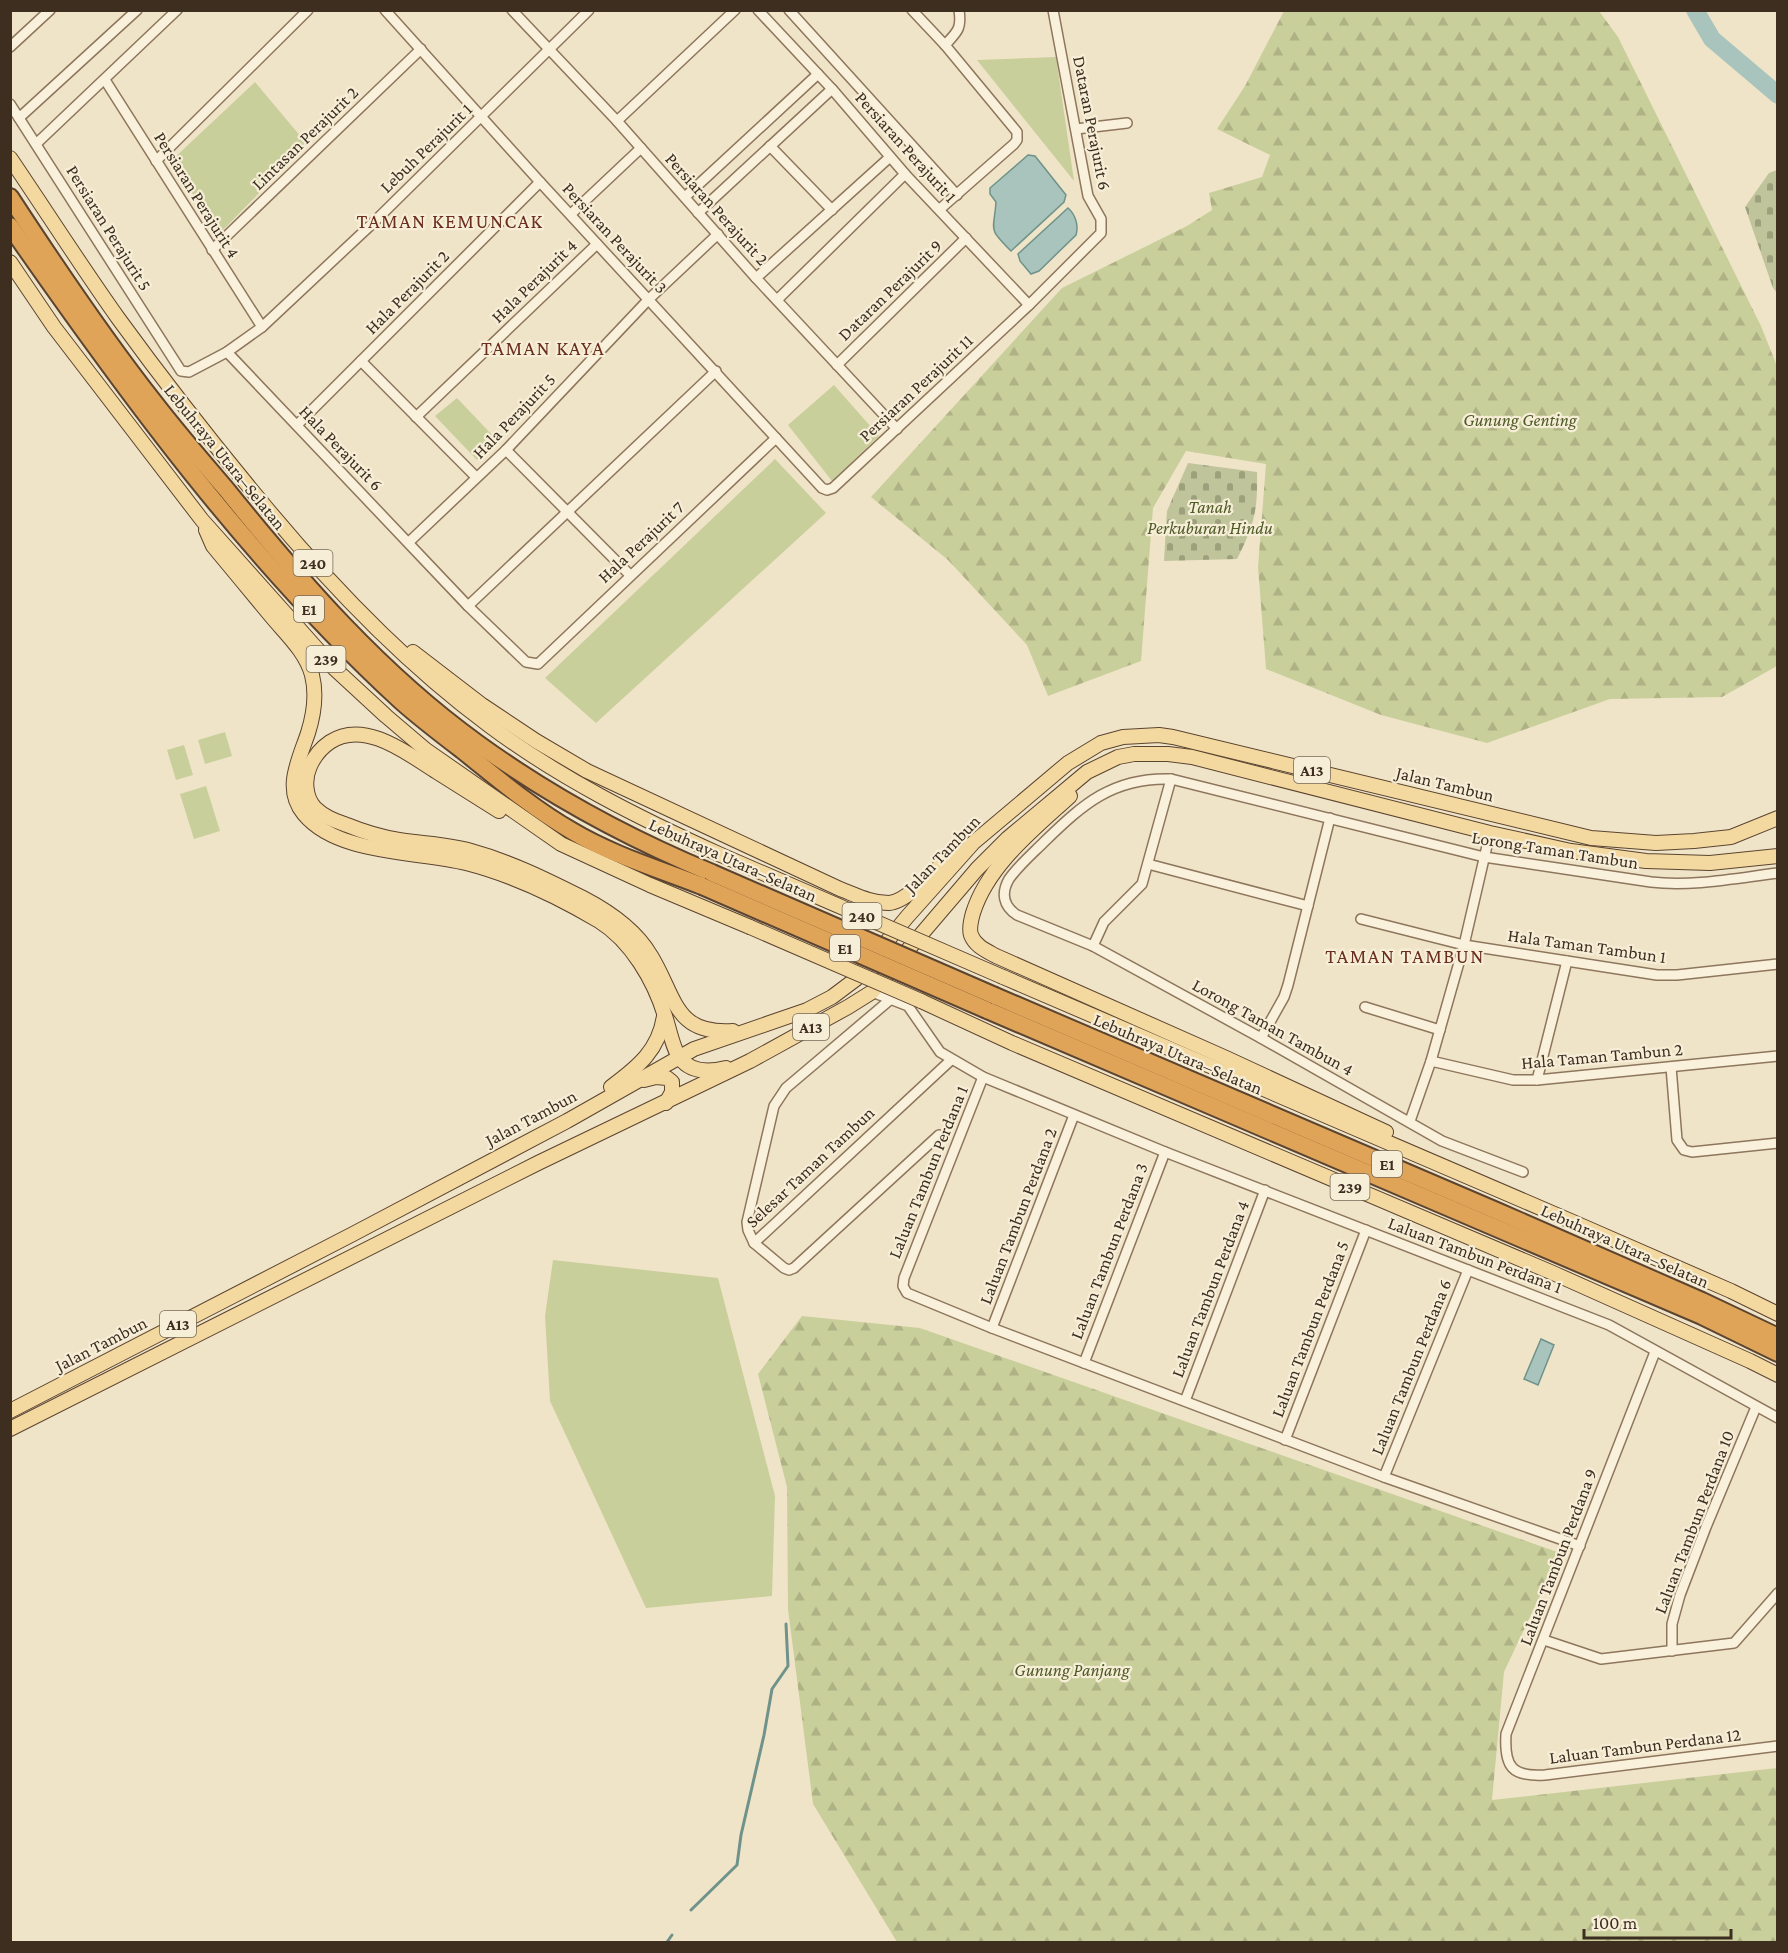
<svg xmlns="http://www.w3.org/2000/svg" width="1788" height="1953" font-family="'Crimson Pro',serif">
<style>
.green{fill:#c9cf9b}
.forest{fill:url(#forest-firs)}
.cemetery{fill:url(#cemetery-stones)}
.water{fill:#a9c4bc;stroke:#6f938a;stroke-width:1.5}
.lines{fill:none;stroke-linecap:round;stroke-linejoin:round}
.stream{stroke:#6f938a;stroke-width:3}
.river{stroke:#a9c4bc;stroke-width:18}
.minor-casing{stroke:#8d765c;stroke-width:12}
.primary-casing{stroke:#5b4430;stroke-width:16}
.motorway-casing{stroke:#5b4430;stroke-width:20}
.minor{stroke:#faf1dc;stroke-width:9}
.primary{stroke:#f3d9a0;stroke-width:14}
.motorway{stroke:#e0a458;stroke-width:16}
.primary-bridge-casing{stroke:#5b4430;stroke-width:16;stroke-linecap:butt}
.motorway-bridge-casing{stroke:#5b4430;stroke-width:20;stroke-linecap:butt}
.primary-bridge{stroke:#f3d9a0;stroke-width:14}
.motorway-bridge{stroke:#e0a458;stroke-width:16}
.labels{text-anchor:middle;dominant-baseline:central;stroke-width:4.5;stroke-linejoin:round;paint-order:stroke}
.shield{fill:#f7eed8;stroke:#756857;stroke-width:1.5}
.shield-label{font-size:16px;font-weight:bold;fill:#3d2e20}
.street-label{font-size:18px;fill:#3d2e20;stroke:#f7eed8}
.park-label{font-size:18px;font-style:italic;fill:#4d5a26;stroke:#f7eed8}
.neighbourhood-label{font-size:20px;letter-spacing:1.5px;fill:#6b2e1e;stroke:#f7eed8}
</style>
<defs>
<pattern id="forest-firs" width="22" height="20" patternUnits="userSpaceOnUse" patternTransform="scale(1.5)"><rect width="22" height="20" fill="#c9cf9b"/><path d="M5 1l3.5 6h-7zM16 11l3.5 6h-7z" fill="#aeb285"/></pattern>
<pattern id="cemetery-stones" width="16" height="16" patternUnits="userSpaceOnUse" patternTransform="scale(1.5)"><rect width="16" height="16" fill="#bfc49a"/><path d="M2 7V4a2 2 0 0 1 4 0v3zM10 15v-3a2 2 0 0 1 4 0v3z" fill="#9ca07d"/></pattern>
</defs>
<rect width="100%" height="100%" fill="#f0e4c8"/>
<!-- green -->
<g class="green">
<path d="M1056 57 1074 181 977 60Z"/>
<path d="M255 82 307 144 219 234 171 161Z"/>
<path d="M834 385 879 436 832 481 788 425Z"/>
<path d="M457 398 496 439 477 460 435 416Z"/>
<path d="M775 459 826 513 596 723 545 678Z"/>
<path d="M225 732 232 756 205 764 198 740Z"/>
<path d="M184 745 193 775 176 780 167 750Z"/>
<path d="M206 786 220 831 194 839 180 794Z"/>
<path d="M553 1260 718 1278 775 1496 772 1596 646 1608 550 1401 545 1316Z"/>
</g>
<!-- forest -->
<g class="forest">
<path d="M1284 11H1599L1618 37 1761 326 1777 366V666L1722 697 1610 699 1487 743 1381 715 1266 669 1258 567 1266 464 1186 451 1153 508 1141 661 1048 696 1027 645 948 560 871 497 1062 288 1187 226 1212 210 1209 193 1262 177 1270 155 1217 129 1245 86Z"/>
<path d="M802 1316 920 1328 1560 1553 1504 1672 1492 1800 1777 1768V1942H897L813 1804 788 1609 787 1487 758 1374Z"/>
</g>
<!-- cemetery -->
<g class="cemetery">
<path d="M1777 170H1778L1777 293 1773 288 1745 207 1769 173Z"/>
<path d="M1188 463 1257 472C1258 511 1254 525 1237 559L1164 561 1167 511Z"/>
</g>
<!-- water -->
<g class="water">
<path d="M1028 155 1035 156 1066 195 1064 202 1011 251C987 227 994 232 996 202L990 194V188Z"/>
<path d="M1068 208C1075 214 1079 225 1076 235L1039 271 1031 274 1020 261 1018 254Z"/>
<path d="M1541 1339 1554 1345 1538 1385 1524 1379Z"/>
</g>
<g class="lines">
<!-- stream -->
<g class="stream">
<path d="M691 1910 737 1865 741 1835 764 1735 772 1689 788 1666 786 1624"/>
<path d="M667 1942 672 1935"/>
</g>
<!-- river -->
<path class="river" d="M1695 10 1712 39 1778 95"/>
<defs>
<g id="minor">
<path d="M385 10 540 182 822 488 827 490 833 488 1029 305 1101 233V219L1088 196 1053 10"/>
<path d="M512 10 617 121 756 278 897 429"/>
<path d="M758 10 832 89 905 174 1029 305"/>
<path d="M789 10 957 195"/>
<path d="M912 10 945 45 1017 132V140L1014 144 940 209"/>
<path d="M945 45C957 32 962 29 959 10"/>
<path d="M10 47 50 10"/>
<path d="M105 80 262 327"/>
<path d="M10 104 181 371 189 372 227 352 468 606 526 662 538 664 776 438"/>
<path d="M19 118 137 10"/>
<path d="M617 121 735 10"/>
<path d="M1076 129 1127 123"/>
<path d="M36 144 177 10"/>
<path d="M770 146 832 210"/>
<path d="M156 161 308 10"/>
<path d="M685 197 818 74"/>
<path d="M698 213 832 89"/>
<path d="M571 214 641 148"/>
<path d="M212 250 421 49"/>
<path d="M756 278 890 157"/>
<path d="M777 300 905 174"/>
<path d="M227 352 262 327 374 222 589 10"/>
<path d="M361 361 476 477"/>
<path d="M837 365 966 238"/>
<path d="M416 417 597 244"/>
<path d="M297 425 540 182"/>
<path d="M506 450 630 575"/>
<path d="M409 542 506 450 649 299 718 234"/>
<path d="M468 606 716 371"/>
<path d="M1148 864 1308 906"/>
<path d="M1361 919 1464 945 1657 975H1677L1778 964"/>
<path d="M1093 946 1104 922 1142 884 1171 779"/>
<path d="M872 992 908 1006 940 1052 983 1077 1165 1152 1609 1325 1778 1418"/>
<path d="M891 999 786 1088 774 1106 747 1222 748 1230 754 1243 951 1060"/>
<path d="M1365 1007 1440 1030"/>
<path d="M1261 1038 1284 997 1288 985 1330 818"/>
<path d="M1431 1061 1513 1080H1537L1778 1056"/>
<path d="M1671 1067 1677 1140 1684 1150 1692 1152 1778 1143"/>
<path d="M983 1077 904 1278 903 1286 907 1293 992 1328 1384 1477 1580 1546"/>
<path d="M1537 1080 1567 961"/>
<path d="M1410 1121 1431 1061 1464 945 1490 833"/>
<path d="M1523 1172 1442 1141 1261 1038 1093 946 1017 915C1003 906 1001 893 1009 879 1019 865 1032 854 1044 842 1083 804 1113 777 1171 779L1484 857 1651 882C1691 887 1737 878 1778 873"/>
<path d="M754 1243 784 1268 789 1270 794 1268 939 1135"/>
<path d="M992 1328 1074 1115"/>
<path d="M1655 1352 1506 1734C1504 1767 1512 1777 1545 1775L1778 1746"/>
<path d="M1084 1363 1165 1152"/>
<path d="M1185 1401 1265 1190"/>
<path d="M1285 1440 1366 1230"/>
<path d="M1384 1477 1468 1270"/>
<path d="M1544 1640 1601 1659 1734 1643 1778 1593"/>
<path d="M1672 1651V1624L1680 1595 1706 1527 1756 1407"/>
</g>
<g id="primary">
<path d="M10 158C46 211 81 266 118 318 163 380 210 440 259 499 328 583 403 662 490 726 561 779 641 819 721 855"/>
<path d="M10 262 54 327 202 520 334 668 386 716 426 750 561 844 650 885 750 927"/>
<path d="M206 530 213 546C232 569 252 593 271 616 286 634 306 652 312 675 317 695 314 714 308 733 299 760 283 789 304 814 338 855 418 851 466 863 513 875 557 896 599 921 631 941 654 980 665 1016 669 1027 673 1050 680 1058 691 1073 710 1072 726 1068"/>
<path d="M413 652 482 705 536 741 587 771 840 889C856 895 871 903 889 903 908 902 940 865 955 852"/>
<path d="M1070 796C1034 829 988 865 973 913 971 920 969 929 971 935 975 946 987 951 996 956L1226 1058 1386 1132"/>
<path d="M499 811C478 798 458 785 437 772 408 754 365 719 330 742 321 748 315 755 310 766 304 779 305 797 315 808 324 817 336 821 347 825 364 832 381 837 399 840 423 844 447 844 471 851 511 862 547 880 583 898 610 912 636 930 651 956 676 997 674 1035 733 1031"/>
<path d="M1003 977 1573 1222 1731 1291 1778 1314"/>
<path d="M921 1001 1012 1043 1553 1273 1750 1361 1778 1375"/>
<path d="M644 1080 656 1077 667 1078 672 1082V1092L666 1103"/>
<path d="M611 1087C638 1067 659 1050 664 1016"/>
<path d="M10 1411 353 1234 567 1121 694 1049 807 1010 832 997 856 979 907 917 973 843 1068 763 1101 743 1123 737 1159 735 1173 737 1591 838 1656 843 1694 841 1731 837 1778 818"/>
<path d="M10 1429 538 1163 750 1061 848 1007 872 992 977 869 1008 838 1087 772 1118 757 1134 754H1168L1192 757 1490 833 1571 851 1646 861 1710 863 1778 856"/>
</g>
<g id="motorway">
<path d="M10 197C55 266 102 336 153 401 176 431 201 460 226 489 301 582 380 673 477 743 550 796 630 839 712 873"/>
<path d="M10 226C127 394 249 561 401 701 420 718 441 734 462 750 497 778 532 808 572 831 612 855 659 869 702 886"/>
<path d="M995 996 1499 1212 1702 1301 1778 1337"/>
<path d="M987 1010 1702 1316 1778 1353"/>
</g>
</defs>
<!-- minor casing -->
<use href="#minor" class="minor-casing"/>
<!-- primary casing -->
<use href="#primary" class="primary-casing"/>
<!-- motorway casing -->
<use href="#motorway" class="motorway-casing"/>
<!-- minor -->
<use href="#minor" class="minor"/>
<!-- primary -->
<use href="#primary" class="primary"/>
<!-- motorway -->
<use href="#motorway" class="motorway"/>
<defs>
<g id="primary-bridge">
<path d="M721 855 1003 977"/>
<path d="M750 927 921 1001"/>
</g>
<g id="motorway-bridge">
<path d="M712 873 995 996"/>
<path d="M702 886 987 1010"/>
</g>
</defs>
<!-- primary-bridge casing -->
<use href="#primary-bridge" class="primary-bridge-casing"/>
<!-- motorway-bridge casing -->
<use href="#motorway-bridge" class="motorway-bridge-casing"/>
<!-- primary-bridge -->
<use href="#primary-bridge" class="primary-bridge"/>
<!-- motorway-bridge -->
<use href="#motorway-bridge" class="motorway-bridge"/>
</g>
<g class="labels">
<!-- shield labels -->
<g class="shield">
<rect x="293.5" y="550" width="39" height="26" rx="4.5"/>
<rect x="294" y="596" width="30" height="26" rx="4.5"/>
<rect x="306.5" y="646" width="39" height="26" rx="4.5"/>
<rect x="1294" y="757" width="36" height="26" rx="4.5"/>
<rect x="842.5" y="903" width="39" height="26" rx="4.5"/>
<rect x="830" y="935" width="30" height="26" rx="4.5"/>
<rect x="793" y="1014" width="36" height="26" rx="4.5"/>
<rect x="1372" y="1151" width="30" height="26" rx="4.5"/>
<rect x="1330.5" y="1174" width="39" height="26" rx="4.5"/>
<rect x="160" y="1311" width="36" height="26" rx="4.5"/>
</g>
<g class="shield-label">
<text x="313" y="563">240</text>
<text x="309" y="609">E1</text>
<text x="326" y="659">239</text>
<text x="1312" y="770">A13</text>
<text x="862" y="916">240</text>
<text x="845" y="948">E1</text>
<text x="811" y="1027">A13</text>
<text x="1387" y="1164">E1</text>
<text x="1350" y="1187">239</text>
<text x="178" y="1324">A13</text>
</g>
<!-- street labels -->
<g class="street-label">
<text transform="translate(1092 123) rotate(79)">Dataran Perajurit 6</text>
<text transform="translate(305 138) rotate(-44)">Lintasan Perajurit 2</text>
<text transform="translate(906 147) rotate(48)">Persiaran Perajurit 1</text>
<text transform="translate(426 148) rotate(-44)">Lebuh Perajurit 1</text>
<text transform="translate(197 195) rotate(58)">Persiaran Perajurit 4</text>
<text transform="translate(717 209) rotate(48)">Persiaran Perajurit 2</text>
<text transform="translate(109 228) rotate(58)">Persiaran Perajurit 5</text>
<text transform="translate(615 238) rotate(47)">Persiaran Perajurit 3</text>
<text transform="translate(534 281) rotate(-44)">Hala Perajurit 4</text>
<text transform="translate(890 290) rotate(-44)">Dataran Perajurit 9</text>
<text transform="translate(407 292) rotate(-45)">Hala Perajurit 2</text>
<text transform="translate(916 388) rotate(-43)">Persiaran Perajurit 11</text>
<text transform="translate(514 416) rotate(-46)">Hala Perajurit 5</text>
<text transform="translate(341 448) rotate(46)">Hala Perajurit 6</text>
<text transform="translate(225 457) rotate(51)">Lebuhraya Utara–Selatan</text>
<text transform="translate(641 542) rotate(-43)">Hala Perajurit 7</text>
<text transform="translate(1445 784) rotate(14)">Jalan Tambun</text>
<text transform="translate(1555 850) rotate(9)">Lorong Taman Tambun</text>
<text transform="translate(942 854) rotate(-46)">Jalan Tambun</text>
<text transform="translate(733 860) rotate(24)">Lebuhraya Utara–Selatan</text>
<text transform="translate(1587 946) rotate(8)">Hala Taman Tambun 1</text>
<text transform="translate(1273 1027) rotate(29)">Lorong Taman Tambun 4</text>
<text transform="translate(1178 1054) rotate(23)">Lebuhraya Utara–Selatan</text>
<text transform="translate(1602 1056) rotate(-5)">Hala Taman Tambun 2</text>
<text transform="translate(531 1118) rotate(-28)">Jalan Tambun</text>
<text transform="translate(810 1167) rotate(-43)">Selesar Taman Tambun</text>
<text transform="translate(928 1172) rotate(-68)">Laluan Tambun Perdana 1</text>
<text transform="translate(1018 1216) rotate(-69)">Laluan Tambun Perdana 2</text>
<text transform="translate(1625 1246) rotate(24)">Lebuhraya Utara–Selatan</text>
<text transform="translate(1109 1251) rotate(-69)">Laluan Tambun Perdana 3</text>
<text transform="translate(1475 1255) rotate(21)">Laluan Tambun Perdana 1</text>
<text transform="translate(1210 1289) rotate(-69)">Laluan Tambun Perdana 4</text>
<text transform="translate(1310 1329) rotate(-69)">Laluan Tambun Perdana 5</text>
<text transform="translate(101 1344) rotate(-27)">Jalan Tambun</text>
<text transform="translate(1411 1367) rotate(-68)">Laluan Tambun Perdana 6</text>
<text transform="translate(1694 1522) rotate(-69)">Laluan Tambun Perdana 10</text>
<text transform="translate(1558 1557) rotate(-69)">Laluan Tambun Perdana 9</text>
<text transform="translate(1645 1746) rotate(-7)">Laluan Tambun Perdana 12</text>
</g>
<!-- park labels -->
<g class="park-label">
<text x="1520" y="420">Gunung Genting</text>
<text x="1210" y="507">Tanah<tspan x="1210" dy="21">Perkuburan Hindu</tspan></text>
<text x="1072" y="1670">Gunung Panjang</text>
</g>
<!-- neighbourhood labels -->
<g class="neighbourhood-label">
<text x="450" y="221">TAMAN KEMUNCAK</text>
<text x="543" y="348">TAMAN KAYA</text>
<text x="1405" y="956">TAMAN TAMBUN</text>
</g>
</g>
<!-- border -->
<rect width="1788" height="1953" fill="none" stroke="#3d2e20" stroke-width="24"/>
<!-- scale -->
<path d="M1584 1929v9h147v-9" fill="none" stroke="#3d2e20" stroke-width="3"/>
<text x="1593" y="1929" font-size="18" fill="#3d2e20" stroke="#f7eed8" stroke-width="4.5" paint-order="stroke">100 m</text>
</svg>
